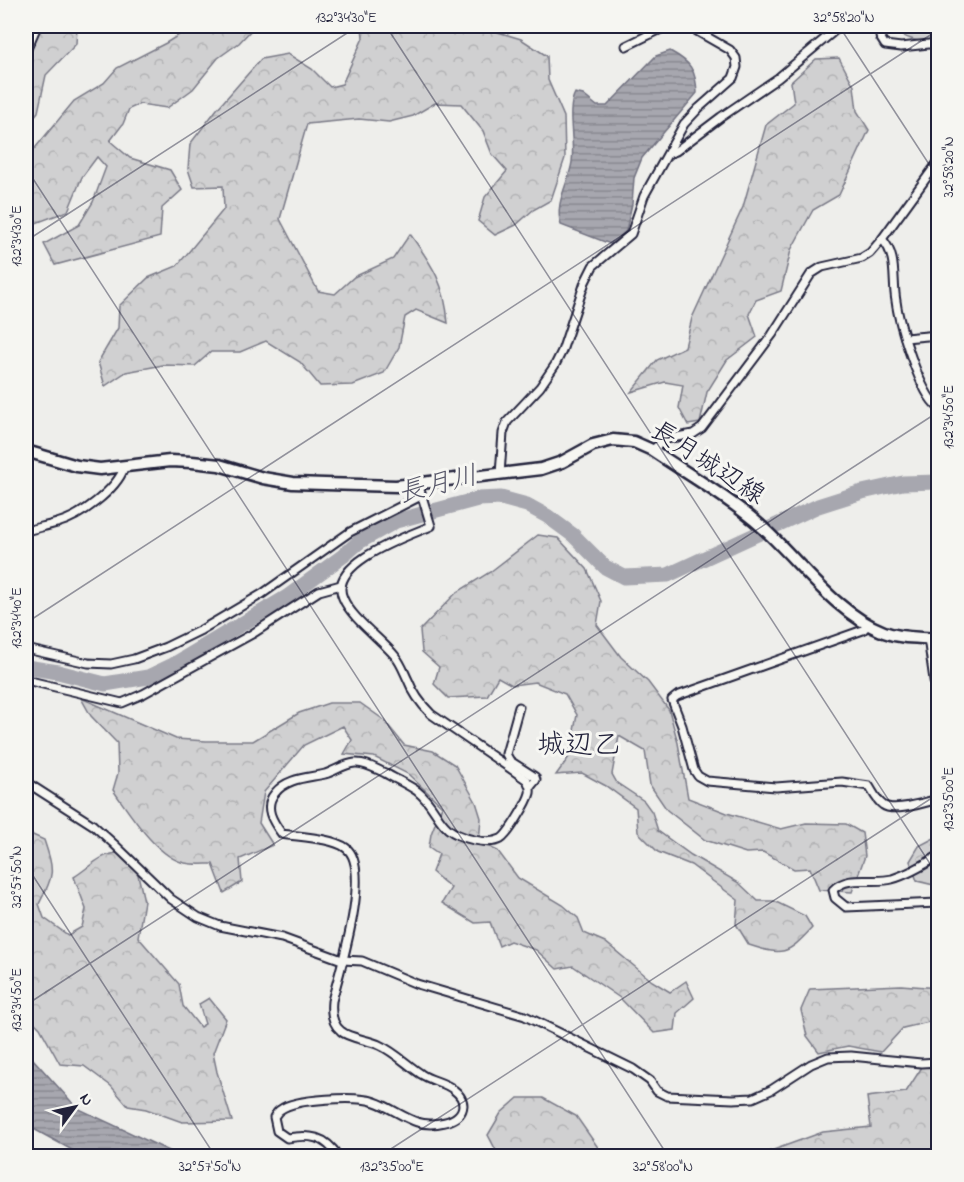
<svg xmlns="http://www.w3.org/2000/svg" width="964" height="1182" font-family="'Indie Flower','Klee One',sans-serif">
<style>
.forest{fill:url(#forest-crowns);stroke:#797986;stroke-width:1.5}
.water{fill:url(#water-rules);stroke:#727281;stroke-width:1.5}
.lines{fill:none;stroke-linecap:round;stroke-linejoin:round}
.river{stroke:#a7a7af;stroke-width:15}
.street-casing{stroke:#22223b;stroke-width:11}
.secondary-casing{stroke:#22223b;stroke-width:15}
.street{stroke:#f6f6f2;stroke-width:7}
.secondary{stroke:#f6f6f2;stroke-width:10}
.ticks{fill:none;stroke:#22223b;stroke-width:1.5;stroke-opacity:0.45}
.labels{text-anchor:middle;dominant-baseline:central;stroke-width:6;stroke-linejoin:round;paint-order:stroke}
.street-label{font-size:26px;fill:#22223b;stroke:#f6f6f2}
.water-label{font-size:27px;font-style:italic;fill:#575769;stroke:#f6f6f2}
.quarter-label{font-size:28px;fill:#22223b;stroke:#f6f6f2}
.neatline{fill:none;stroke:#22223b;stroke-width:2}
.ticks-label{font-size:15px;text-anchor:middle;fill:#22223b}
</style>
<defs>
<pattern id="forest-crowns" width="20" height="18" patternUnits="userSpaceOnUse" patternTransform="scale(1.5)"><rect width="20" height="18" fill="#d0d0d1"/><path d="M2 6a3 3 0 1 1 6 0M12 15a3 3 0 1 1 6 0" fill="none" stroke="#b2b2b4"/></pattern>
<pattern id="water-rules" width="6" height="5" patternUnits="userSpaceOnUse" patternTransform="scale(1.5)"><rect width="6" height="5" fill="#a7a7af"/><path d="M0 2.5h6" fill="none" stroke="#888890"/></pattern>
</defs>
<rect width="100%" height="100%" fill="#eeeeeb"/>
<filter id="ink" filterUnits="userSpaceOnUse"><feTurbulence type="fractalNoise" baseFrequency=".0167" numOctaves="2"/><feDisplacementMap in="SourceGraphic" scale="12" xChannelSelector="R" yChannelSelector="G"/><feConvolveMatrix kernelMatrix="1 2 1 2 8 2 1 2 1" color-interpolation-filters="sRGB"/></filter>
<g filter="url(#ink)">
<!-- forest -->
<g class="forest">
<path d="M26 26H77L76 44 46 75 38 112 26 127Z"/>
<path d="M193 26H255L239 43 218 58 193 89 167 108 140 104 129 109 123 124 110 141 130 158 170 170 182 190 162 208 160 237 55 265 44 244 79 225 93 202 106 167 97 157 82 177 68 211 36 223 26 219V159L74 101 104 83 117 68 166 43Z"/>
<path d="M362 26H477L521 39 547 56 548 80 564 117 565 158 551 200 533 210 516 225 495 235 478 221 485 197 507 171 492 154 483 131 461 104 435 103 413 116 389 122 359 119 307 124 280 219 318 291 335 294 354 277 393 259 410 234C433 266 445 284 448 323L416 310 405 317 399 347 384 373 353 385 320 386 300 362 266 341 240 352H211L195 366 163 365 126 372 105 386 98 362 118 328 119 306 148 278 177 266 224 209 223 186 194 187 188 169 190 144 217 109 261 59 288 54 312 69 330 87 342 84 363 38Z"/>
<path d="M892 26H938V41C919 42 905 41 892 26Z"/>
<path d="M839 58 854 86 857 111 869 130 839 195 813 210 791 250 781 291 756 300 749 314 757 337 727 360 707 392 700 423 688 425 679 408 683 385 665 382 631 392 657 360 685 347 692 318 743 207 766 125 794 103 791 82 816 59Z"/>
<path d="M538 535 558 538 587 569 601 601 597 625 621 657 648 682 669 710 678 743 688 798 727 813 781 829 806 823 846 824 862 833 865 856 852 892 819 890 810 868 794 869 763 852 746 853 705 840 667 810 650 785 645 751 619 736 612 774 617 783 644 801 652 812 658 831 691 855 739 883 758 901H774L805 916 812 928C787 955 783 956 749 945L736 924 738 900 691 865 658 852 638 832 636 808 606 786 582 773 556 775 569 757 577 715 565 694 535 682 512 685 498 677 487 696 448 698 434 684 439 667 422 652 420 630 456 593 490 572Z"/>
<path d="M81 698 176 739 206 741H253L299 713 329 703H360L384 720 404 745 433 751 455 765 476 802 481 818 479 842 498 851 518 878 563 905 578 918 584 933 605 942 652 981 670 992 686 981 694 998 677 1013 675 1030 654 1033 620 998 573 966 557 969 536 950 510 941 499 946 490 922 475 923 442 903 451 888 432 872 439 854 429 847 431 834 442 806 408 774 374 757 344 754 352 740 343 726 304 745 264 792 259 823 273 845 240 859 242 882 224 893 213 864C204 864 194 865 185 863 157 858 129 812 113 790L118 773 117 743 91 716Z"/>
<path d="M26 832 44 840C55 873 54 874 39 904L44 918 68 935 82 927 86 909 74 877C90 867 100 854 118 853L137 870 144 901 138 937 179 984 183 1006 200 1027 205 1024 199 1004 209 998 226 1019 213 1053 217 1072 232 1121 182 1122 146 1109 128 1106 111 1086 84 1066 60 1064 40 1028 26 1014Z"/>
<path d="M938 836V886L917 881 910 861 919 846Z"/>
<path d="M901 985 938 988V1020L903 1028 881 1052 848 1046 819 1052 807 1036 801 1010 810 989Z"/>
<path d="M922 1067 938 1068V1156H757L823 1132 871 1127 867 1097 906 1092Z"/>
<path d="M518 1098H543L576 1116 604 1156H521L519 1154 499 1156 488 1135 501 1113Z"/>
</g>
<!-- water -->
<g class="water">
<path d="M670 51C690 62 696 69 697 93L642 158 634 178 632 204 626 231 610 244 561 225C554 203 569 183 572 162 575 141 566 110 575 93L583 95 597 106H607L656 56Z"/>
<path d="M26 1047 33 1059 77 1108 180 1156H83L30 1127 26 1124Z"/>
</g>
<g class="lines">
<!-- river -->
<path class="river" d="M26 667 58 672 105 684 148 677 173 665 287 597 343 556 359 542 396 521 478 499 501 498 527 505 547 516 573 535 605 567 624 577 668 575 818 506 862 492 903 483 938 482"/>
<defs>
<g id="street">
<path d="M882 26 880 37 885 45 901 47 938 43"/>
<path d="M626 46 667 26"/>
<path d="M26 51 37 26"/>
<path d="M668 154 676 151 721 117 778 78 840 26"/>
<path d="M882 239C898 256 892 280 896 301 899 324 920 394 938 407"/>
<path d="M905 338 938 335"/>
<path d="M652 450 666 439 693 434 702 428 772 335 811 274 822 267 862 258 870 253 882 239 938 162"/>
<path d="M500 474 503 433 507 422 540 387 555 365 562 351 585 282 593 266 631 234 644 196 684 124 699 108 733 78 737 67 736 58 730 50 688 26"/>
<path d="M26 531C36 528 47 526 57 523 80 517 116 490 124 468"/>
<path d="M868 625 863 630 677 696 672 700 682 726 694 770 698 776 707 781 776 787 842 782 869 786C873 792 877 801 883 805 894 813 926 802 938 799"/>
<path d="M928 638 938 708"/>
<path d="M26 649 88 663 111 664 134 659 166 647 201 630 262 594 350 532 421 496"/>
<path d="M26 680 122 703 143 694 252 634 319 591 341 585"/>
<path d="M519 707 506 754 510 761 535 777 536 780 531 786"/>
<path d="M26 782 93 825 114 844 171 899 198 917 220 926 282 938 342 960 362 961 417 984 525 1016 633 1069 650 1081 657 1091 667 1096 733 1099 753 1098 771 1090 811 1064 828 1057 851 1056 921 1063 938 1062"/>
<path d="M938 856C924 865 909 874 892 879 873 884 848 874 833 890L835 898 846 907 938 903"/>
<path d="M338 1156C325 1136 310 1134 287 1138L277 1131 274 1117C276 1114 278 1111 280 1110 295 1098 358 1096 375 1102 390 1107 402 1117 417 1122 430 1126 462 1124 463 1105 463 1099 458 1093 454 1090 445 1082 431 1081 421 1074 407 1065 395 1052 379 1045 369 1040 348 1038 341 1031 332 1024 331 1011 332 1001 339 973 373 868 346 848 332 838 300 837 282 834 273 822 263 807 275 793 287 778 307 778 325 774 335 771 344 764 355 763 365 762 376 769 385 773 395 779 407 784 417 791 442 811 434 831 474 840 483 842 493 843 501 839 508 835 528 802 530 793 531 787 529 785 527 780L431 714C421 704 413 693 408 680 404 672 401 663 395 656 381 639 351 618 343 598 327 563 408 536 431 526L418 483"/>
</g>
<path id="secondary" d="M26 451 77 466 100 469 170 461 192 462 219 465 263 478 293 483 325 484 396 486 541 469 562 462 593 445 613 440 634 442 652 450C686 473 723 494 754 520 796 555 832 612 884 632 902 639 920 637 938 639"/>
</defs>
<!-- street casing -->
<use href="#street" class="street-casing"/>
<!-- secondary casing -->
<use href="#secondary" class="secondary-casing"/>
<!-- street -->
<use href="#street" class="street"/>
<!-- secondary -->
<use href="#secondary" class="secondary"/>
</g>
</g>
<!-- ticks -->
<path class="ticks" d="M386 26 938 876M839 26 938 178M26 168 668 1156M26 241 358 26M26 623 938 30M26 865 215 1156M26 1005 938 412M380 1156 938 794"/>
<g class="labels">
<!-- street labels -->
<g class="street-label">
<text transform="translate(707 464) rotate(33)">長月城辺線</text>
</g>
<!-- water labels -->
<g class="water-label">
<text transform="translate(438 486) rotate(-14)">長月川</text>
</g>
<!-- quarter labels -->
<g class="quarter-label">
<text x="579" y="746">城辺乙</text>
</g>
</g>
<!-- margin -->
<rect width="964" height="1182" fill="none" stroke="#f6f6f2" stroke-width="66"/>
<!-- north arrow -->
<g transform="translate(75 1107) rotate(57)" stroke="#f6f6f2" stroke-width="4.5" paint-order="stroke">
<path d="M0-4.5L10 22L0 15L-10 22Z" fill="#22223b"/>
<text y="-9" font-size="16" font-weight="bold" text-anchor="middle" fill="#22223b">N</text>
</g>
<rect x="33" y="33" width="898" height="1116" class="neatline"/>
<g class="ticks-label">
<text x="346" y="22">132°34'30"E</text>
<text x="844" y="22">32°58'20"N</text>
<text transform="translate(948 167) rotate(-90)" y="5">32°58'20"N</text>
<text transform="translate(16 236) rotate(-90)" y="5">132°34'30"E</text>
<text transform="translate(948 417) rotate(-90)" y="5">132°34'50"E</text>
<text transform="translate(16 618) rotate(-90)" y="5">132°34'40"E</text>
<text transform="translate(948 799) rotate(-90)" y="5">132°35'00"E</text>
<text transform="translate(16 877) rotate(-90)" y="5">32°57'50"N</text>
<text transform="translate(16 1000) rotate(-90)" y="5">132°34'50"E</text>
<text x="210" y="1171">32°57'50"N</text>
<text x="392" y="1171">132°35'00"E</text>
<text x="663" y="1171">32°58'00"N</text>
</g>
</svg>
